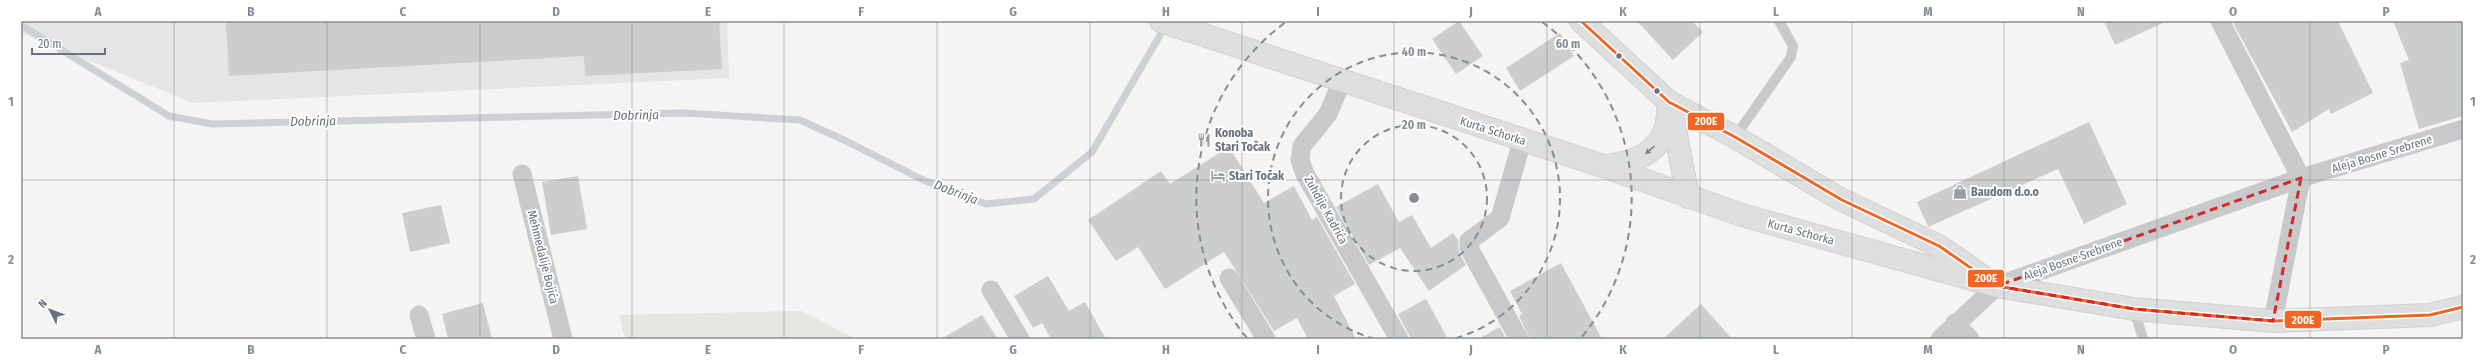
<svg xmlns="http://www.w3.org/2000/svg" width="2484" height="360" font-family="'Fira Sans Condensed',sans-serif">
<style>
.built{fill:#e4e5e5}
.green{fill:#e4e6e1}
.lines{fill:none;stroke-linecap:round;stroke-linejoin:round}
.stream{stroke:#cbd1d4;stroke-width:7}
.building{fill:#cccdcd}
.secondary-casing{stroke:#d0d0d0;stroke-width:24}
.primary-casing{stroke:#d1d1d2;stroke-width:24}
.lane{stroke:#c8c9ca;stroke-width:10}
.street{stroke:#c8c9ca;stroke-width:19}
.secondary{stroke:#dddede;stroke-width:22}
.primary{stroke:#dddede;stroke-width:22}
.bus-1-casing{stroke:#fff;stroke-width:6}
.bus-1{stroke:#f26522;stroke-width:3}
.oneway{fill:#7f8892}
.marked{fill:none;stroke:#d62828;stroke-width:3;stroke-dasharray:8 5;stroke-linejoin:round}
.grid{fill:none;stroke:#848e97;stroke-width:1;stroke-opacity:0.55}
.ring{fill:none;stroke:#848e97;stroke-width:2;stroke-dasharray:7 5}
.bus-dot{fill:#67737f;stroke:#fff;stroke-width:1.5}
.labels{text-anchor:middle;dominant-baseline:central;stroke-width:4;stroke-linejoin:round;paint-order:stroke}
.street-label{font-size:12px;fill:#67737f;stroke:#fff}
.poi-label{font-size:12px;font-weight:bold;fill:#67737f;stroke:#fff;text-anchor:start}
.water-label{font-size:13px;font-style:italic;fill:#63747c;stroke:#fff}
.centre{fill:#848e97;stroke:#fff;stroke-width:2}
.ring-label{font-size:12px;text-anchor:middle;font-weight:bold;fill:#848e97;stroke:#fff;stroke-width:4;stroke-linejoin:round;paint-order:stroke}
.line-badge{stroke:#fff;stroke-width:1.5}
.badge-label{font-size:11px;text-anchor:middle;font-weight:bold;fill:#fff}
.neatline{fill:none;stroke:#848e97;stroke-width:1.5}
.grid-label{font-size:13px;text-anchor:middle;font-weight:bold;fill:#848e97}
</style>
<rect width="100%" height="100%" fill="#f4f4f2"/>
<!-- built -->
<path class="built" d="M21 21H727L729 78 193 103 21 33Z"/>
<!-- green -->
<path class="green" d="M802 311 856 339H625L619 315Z"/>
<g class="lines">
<!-- stream -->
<path class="stream" d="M21 25 169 116 212 124 684 113 800 120 846 141 923 180 986 204 1034 199 1092 152 1166 25"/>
</g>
<!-- building -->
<g class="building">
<path d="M226 21H719L722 69 585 76 584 56 229 76Z"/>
<path d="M1459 21 1483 56 1456 74 1432 39Z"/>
<path d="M1637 21H1692L1703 32 1673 60Z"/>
<path d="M2104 21H2167L2115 45Z"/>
<path d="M2232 21H2338L2373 93 2331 114 2329 109 2292 132Z"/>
<path d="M2393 21H2463V116L2419 129 2400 63 2409 60Z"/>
<path d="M1560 33 1574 56 1520 91 1506 68Z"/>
<path d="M2089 122 2127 204 2084 224 2058 169 1928 227 1917 202Z"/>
<path d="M1229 147 1264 203 1294 186 1312 220 1317 217 1355 284 1334 296 1356 339H1308L1297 318 1274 331 1224 252 1165 289 1138 247 1116 261 1088 220 1161 171 1170 184Z"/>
<path d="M578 176 587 229 551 235 542 182Z"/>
<path d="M1378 184 1399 222 1412 215 1431 248 1453 233 1458 240 1459 253 1466 265 1429 291 1400 248 1369 265 1336 207Z"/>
<path d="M441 205 450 243 410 252 402 213Z"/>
<path d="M1561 263 1602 339H1530L1519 316 1522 314 1510 291Z"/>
<path d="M1048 276 1069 311 1085 302 1106 339H1051L1042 323 1033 328 1014 296Z"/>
<path d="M1426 299 1448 339H1411L1398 314Z"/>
<path d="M483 303 492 339H448L442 314Z"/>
<path d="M1701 304 1732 339H1663Z"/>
<path d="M982 315 998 339H941Z"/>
<path d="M1500 327 1506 339H1478Z"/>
</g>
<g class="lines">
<defs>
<g id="secondary">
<path d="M1581 21 1669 102 1735 137 1842 200 1939 246 1992 283"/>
<path d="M1670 104 1688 197"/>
</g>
<g id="primary">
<path d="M1161 21 1603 166 1745 216 1997 286 2134 309 2273 321 2430 315 2463 307"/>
<path d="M1605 166C1628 164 1657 155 1665 130 1668 122 1668 111 1669 102"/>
</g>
</defs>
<!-- secondary casing -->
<use href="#secondary" class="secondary-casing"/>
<!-- primary casing -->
<use href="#primary" class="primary-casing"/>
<!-- lane -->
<g class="lane">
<path d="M1735 137 1791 57 1793 46 1779 21"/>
<path d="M2134 309 2143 339"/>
</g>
<!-- street -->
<g class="street">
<path d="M2220 21 2301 178 2273 321"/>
<path d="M1342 81 1328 114 1302 146 1300 160 1305 174 1399 339"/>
<path d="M522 174 563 339"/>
<path d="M1229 278 1266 339"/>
<path d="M991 290 1020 339"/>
<path d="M419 315 426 339"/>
<path d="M1955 323 1970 339"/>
<path d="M1519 339 1469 248V241L1500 218 1522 141"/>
<path d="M1940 339 1997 286 2301 178 2463 129"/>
</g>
<!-- secondary -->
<use href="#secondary" class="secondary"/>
<!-- primary -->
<use href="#primary" class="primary"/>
<defs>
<path id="bus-1" d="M1581 21 1669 102 1735 137 1842 200 1939 246 1997 286 2134 309 2273 321 2430 315 2463 307"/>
</defs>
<!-- bus-1 casing -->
<use href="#bus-1" class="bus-1-casing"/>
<!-- bus-1 -->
<use href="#bus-1" class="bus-1"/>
</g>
<!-- one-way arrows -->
<defs><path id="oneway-solid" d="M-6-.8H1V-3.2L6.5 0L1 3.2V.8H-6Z"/></defs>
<use class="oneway" href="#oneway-solid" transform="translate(1650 150) rotate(140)"/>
<!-- marked area -->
<path class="marked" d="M2301 178 2273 321 2134 309 1997 286Z"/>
<!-- grid -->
<path class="grid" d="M174 21V339M327 21V339M480 21V339M632 21V339M784 21V339M937 21V339M1090 21V339M1242 21V339M1394 21V339M1547 21V339M1700 21V339M1852 21V339M2004 21V339M2157 21V339M2310 21V339M21 180H2463"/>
<!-- distance rings -->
<g class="ring">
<circle cx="1414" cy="198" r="73"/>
<path d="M1375 339A146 146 0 1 1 1453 339"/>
<path d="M1247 338A218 218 0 0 1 1286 22M1542 22A218 218 0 0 1 1581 338"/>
</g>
<!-- icons -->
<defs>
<symbol id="restaurant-bare" viewBox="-9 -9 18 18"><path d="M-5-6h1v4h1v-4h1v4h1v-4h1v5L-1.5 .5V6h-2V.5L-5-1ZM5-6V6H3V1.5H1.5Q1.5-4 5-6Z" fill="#98a0a7" stroke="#fff" stroke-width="2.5" paint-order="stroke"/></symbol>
<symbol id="hotel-bare" viewBox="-9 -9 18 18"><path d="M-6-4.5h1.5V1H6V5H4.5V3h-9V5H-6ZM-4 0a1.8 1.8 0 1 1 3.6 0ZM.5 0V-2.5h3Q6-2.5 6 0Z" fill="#98a0a7" stroke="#fff" stroke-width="2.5" paint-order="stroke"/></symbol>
<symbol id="shop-bare" viewBox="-9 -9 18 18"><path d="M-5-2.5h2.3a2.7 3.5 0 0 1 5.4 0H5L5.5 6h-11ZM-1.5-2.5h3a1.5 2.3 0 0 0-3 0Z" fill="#98a0a7" stroke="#fff" stroke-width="2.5" paint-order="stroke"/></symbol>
</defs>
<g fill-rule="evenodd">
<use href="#restaurant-bare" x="1194" y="130" width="20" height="20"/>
<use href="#hotel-bare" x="1208" y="166" width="20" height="20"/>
<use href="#shop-bare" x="1950" y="182" width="20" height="20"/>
</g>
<!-- markers -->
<g class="bus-dot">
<circle cx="1619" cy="56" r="3.5"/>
<circle cx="1657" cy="91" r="3.5"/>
</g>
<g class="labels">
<!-- street labels -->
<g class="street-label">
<text transform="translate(1493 131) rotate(18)">Kurta Schorka</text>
<text transform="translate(2382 154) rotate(-17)">Aleja Bosne Srebrene</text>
<text transform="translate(1326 210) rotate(61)">Zuhdije Kadrića</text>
<text transform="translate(1801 232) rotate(15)">Kurta Schorka</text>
<text transform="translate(543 257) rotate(76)">Mehmedalije Bojića</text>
<text transform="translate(2073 259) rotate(-20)">Aleja Bosne Srebrene</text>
</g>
<!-- poi labels -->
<g class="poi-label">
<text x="1215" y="133">Konoba<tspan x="1215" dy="14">Stari Točak</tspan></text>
<text x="1229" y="176">Stari Točak</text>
<text x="1971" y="192">Baudom d.o.o</text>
</g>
<!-- water labels -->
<g class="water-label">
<text transform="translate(636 115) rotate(-1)">Dobrinja</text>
<text transform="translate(313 121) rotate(-1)">Dobrinja</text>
<text transform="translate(956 192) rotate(21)">Dobrinja</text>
</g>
</g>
<circle cx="1414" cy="198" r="6" class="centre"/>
<g class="ring-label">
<text x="1568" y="48">60 m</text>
<text x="1414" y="56">40 m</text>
<text x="1414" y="129">20 m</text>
</g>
<g class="line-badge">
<rect x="1687" y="112" width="38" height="19" rx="4" fill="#f26522"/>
<rect x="1967" y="269" width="38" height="19" rx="4" fill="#f26522"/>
<rect x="2284" y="310" width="38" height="19" rx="4" fill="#f26522"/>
</g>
<g class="badge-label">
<text x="1706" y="125">200E</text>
<text x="1986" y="282">200E</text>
<text x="2303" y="324">200E</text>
</g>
<!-- border -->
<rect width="2484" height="360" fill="none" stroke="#ffffff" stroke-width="44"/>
<!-- north arrow -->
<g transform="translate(50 310) rotate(312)" stroke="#ffffff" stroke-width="3" paint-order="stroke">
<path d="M0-3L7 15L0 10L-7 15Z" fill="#67737f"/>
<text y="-6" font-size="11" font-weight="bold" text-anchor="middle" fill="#67737f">N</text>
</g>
<!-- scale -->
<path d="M32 48v6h73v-6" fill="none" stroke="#67737f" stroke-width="2"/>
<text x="38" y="48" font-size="12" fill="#67737f" stroke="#ffffff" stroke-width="3" paint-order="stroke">20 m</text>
<rect x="22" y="22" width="2440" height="316" class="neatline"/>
<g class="grid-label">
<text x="98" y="16">A</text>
<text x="251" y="16">B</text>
<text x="403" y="16">C</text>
<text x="556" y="16">D</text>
<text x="708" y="16">E</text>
<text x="861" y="16">F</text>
<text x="1013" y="16">G</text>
<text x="1166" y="16">H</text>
<text x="1318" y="16">I</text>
<text x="1471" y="16">J</text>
<text x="1623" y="16">K</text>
<text x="1776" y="16">L</text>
<text x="1928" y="16">M</text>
<text x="2081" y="16">N</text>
<text x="2233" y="16">O</text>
<text x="2386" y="16">P</text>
<text x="11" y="106">1</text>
<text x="2473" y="106">1</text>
<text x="11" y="264">2</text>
<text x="2473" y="264">2</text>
<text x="98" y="354">A</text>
<text x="251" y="354">B</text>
<text x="403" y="354">C</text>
<text x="556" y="354">D</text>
<text x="708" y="354">E</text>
<text x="861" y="354">F</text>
<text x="1013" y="354">G</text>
<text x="1166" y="354">H</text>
<text x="1318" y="354">I</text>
<text x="1471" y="354">J</text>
<text x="1623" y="354">K</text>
<text x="1776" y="354">L</text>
<text x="1928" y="354">M</text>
<text x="2081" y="354">N</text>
<text x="2233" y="354">O</text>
<text x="2386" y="354">P</text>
</g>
</svg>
